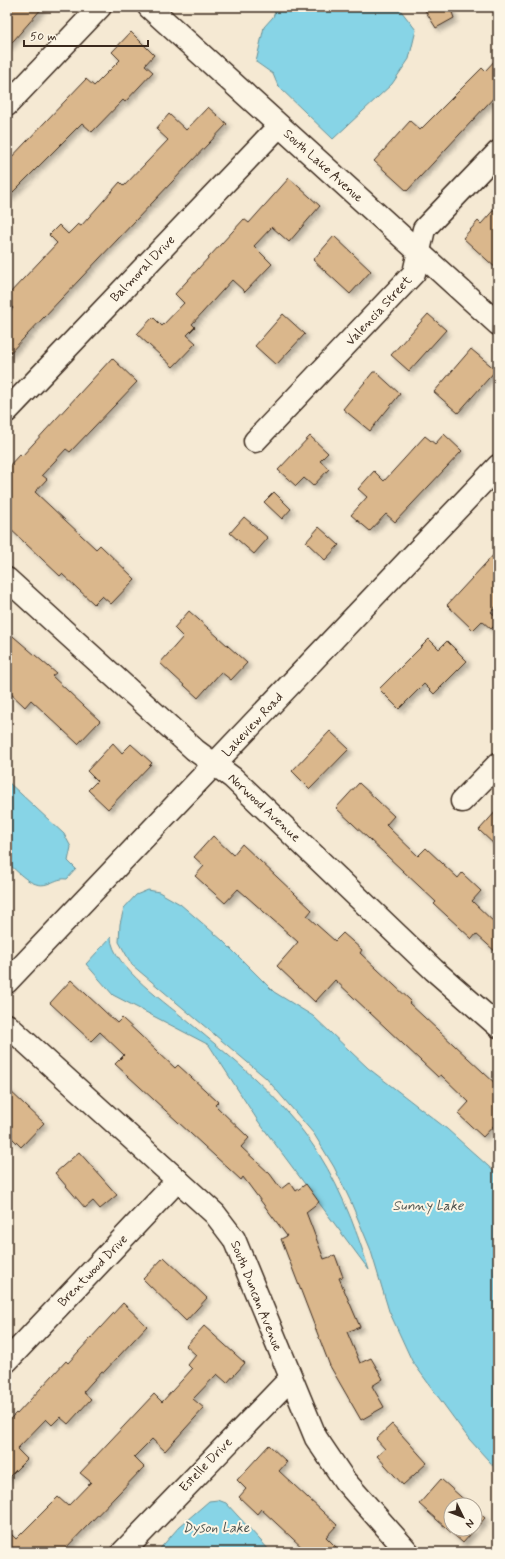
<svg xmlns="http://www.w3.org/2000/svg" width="505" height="1559" font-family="Mynerve,sans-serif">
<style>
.water{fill:#87d4e6;stroke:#699096}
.building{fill:#dab78c;stroke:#3b2a1e;filter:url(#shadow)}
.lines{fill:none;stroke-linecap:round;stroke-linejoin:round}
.minor-casing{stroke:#3b2a1e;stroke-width:25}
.minor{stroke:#fcf5e5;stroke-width:22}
.labels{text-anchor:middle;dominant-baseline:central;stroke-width:4;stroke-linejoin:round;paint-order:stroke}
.street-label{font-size:13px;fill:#3b2a1e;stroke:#fcf5e5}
.water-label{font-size:14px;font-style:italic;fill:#4e5450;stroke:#fcf5e5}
</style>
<defs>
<filter id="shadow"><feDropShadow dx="3.5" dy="3.5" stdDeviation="2" flood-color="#0004"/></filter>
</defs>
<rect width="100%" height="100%" fill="#f5e9d3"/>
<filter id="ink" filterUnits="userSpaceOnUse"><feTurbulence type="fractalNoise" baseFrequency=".025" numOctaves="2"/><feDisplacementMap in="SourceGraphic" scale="8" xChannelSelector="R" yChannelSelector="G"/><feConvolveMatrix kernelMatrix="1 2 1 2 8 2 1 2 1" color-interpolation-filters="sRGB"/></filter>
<g filter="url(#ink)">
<!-- water -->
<g class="water">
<path d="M277 7H398L416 30 409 59 392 84 333 139 278 86 273 74 256 62 264 27 273 17Z"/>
<path d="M7 781 64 834 71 847 68 861 76 869 67 879C58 878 55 882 47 884 32 889 17 871 7 862Z"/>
<path d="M148 890 159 892 180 904 222 940 274 992 313 1016 368 1068 447 1129 498 1175V1471L469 1439 412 1361 389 1311 370 1248 350 1200 334 1167 314 1134 266 1078 132 965 119 942 120 924 124 908 136 895Z"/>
<path d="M111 937C111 966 170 1006 191 1024 233 1059 276 1093 308 1138 336 1176 355 1225 369 1270L258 1121 209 1045 113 995 86 964Z"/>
<path d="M218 1500 226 1503 271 1552H157L179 1527 209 1501Z"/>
</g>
<!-- building -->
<g class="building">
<path d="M7 7H43L7 48Z"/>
<path d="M423 7H450L454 18 436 28Z"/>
<path d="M131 32 154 55 145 65 153 72 125 102 123 100 92 132 82 123 7 198V162L86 79 94 86 120 60 112 52Z"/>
<path d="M498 57V93L407 191 374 161 410 121 420 130 482 68 485 71Z"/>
<path d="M208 107 227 124 7 356V315L13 308 7 303V296L57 243 49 235 59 225 68 234 78 224 81 226 120 182 124 186 168 140 156 129 169 114 186 130Z"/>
<path d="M289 178 320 206 289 242 272 227 254 246 272 264 245 292 232 280 192 324 195 327 187 335 196 343 173 367 137 334 153 317 162 326 184 303 175 294 244 219 249 223Z"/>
<path d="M498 205V270L463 238 478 221 481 224Z"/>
<path d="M334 236 371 271 350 294 313 260Z"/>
<path d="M283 314 305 334 276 365 255 346Z"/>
<path d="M428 314 446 330 409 371 391 355Z"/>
<path d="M471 349 496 370 458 413 434 392Z"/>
<path d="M112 358 137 382 70 452 66 449 42 475 47 479 35 492 96 549 100 545 135 579 111 604 102 596 94 604 62 574 60 576 7 526V468L20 454 22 456Z"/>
<path d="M373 372H376L400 394 370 431 343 409Z"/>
<path d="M444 434 462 451 395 522 386 514 370 531 351 515 367 497 358 489 374 471 384 481 425 436 435 444Z"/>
<path d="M310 436 328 453 320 461 329 469 313 486 304 478 296 486 278 470Z"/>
<path d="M274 492 291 509 282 519 264 502Z"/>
<path d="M244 517 268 538 254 554 230 533Z"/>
<path d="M319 527 339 545 325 560 306 542Z"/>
<path d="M498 550V604L491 612 498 618V622L491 629 482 621 473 630 447 605Z"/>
<path d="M189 611 247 663 231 680 221 672 198 698 160 663 183 637 174 628Z"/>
<path d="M7 631 56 673 52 676 100 721 78 744 31 700 25 707 7 690Z"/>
<path d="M429 639 439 649 447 641 467 661 434 694 424 684 399 709 379 689Z"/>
<path d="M330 731 349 749 310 789 292 771Z"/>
<path d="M113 743 122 753 131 744 152 763 108 809 88 790 97 781 87 771Z"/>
<path d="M359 783 394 816 386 825 418 856 426 848 458 878 462 873 481 891 472 901 498 926V954L476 934 472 939 434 904 436 902 336 808Z"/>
<path d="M498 809V848L479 830Z"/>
<path d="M213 836 233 855 242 844 312 910 307 916 335 941 343 933 362 950 360 953 411 1001 409 1003 498 1086V1121L483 1137 458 1114 469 1102 441 1075 438 1077 335 980 315 1002 277 966 298 942 238 889 225 903 195 876 204 866 194 857Z"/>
<path d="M71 980 117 1023 122 1018 175 1068 178 1065 218 1102 215 1105 249 1138 241 1147 270 1174 281 1189 290 1182 296 1191 306 1184 319 1202 306 1212 324 1259 335 1255 343 1277 339 1278 360 1327 347 1332 360 1363 371 1358 383 1379 372 1386 384 1407 361 1420 330 1366 281 1239 287 1236 243 1177 241 1180 115 1064 124 1055 100 1032 91 1041 50 1003Z"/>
<path d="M7 1088 44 1123 21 1147 7 1133Z"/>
<path d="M79 1152 117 1195 100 1209 93 1201 85 1208 55 1173Z"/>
<path d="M164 1257 207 1298 186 1321 143 1279Z"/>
<path d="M123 1303 147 1326 104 1372 102 1371 83 1392 91 1399 68 1424 60 1417 52 1425 46 1419 17 1449 27 1459 7 1479V1422L16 1413 17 1414 66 1361 68 1363Z"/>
<path d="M204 1326 245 1363 227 1383 217 1374 193 1399 204 1408 165 1451 152 1439 134 1457 144 1467 62 1552H7V1530L16 1539 58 1497 68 1506 91 1482 80 1473 154 1394 162 1402 192 1369 188 1365 196 1355 186 1346Z"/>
<path d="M392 1424 427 1463 403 1485 377 1456 385 1449 376 1439Z"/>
<path d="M269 1445 287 1462 279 1471 337 1525 326 1537 341 1552H307L261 1509 257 1514 239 1497 246 1489 237 1480Z"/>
<path d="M441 1479 470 1505H451V1529H475V1509L485 1518 463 1543 419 1504Z"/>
</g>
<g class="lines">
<defs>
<g id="minor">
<path d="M149 7 498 324"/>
<path d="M7 105 100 7"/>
<path d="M7 411 279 126"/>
<path d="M255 441 414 273 424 229 498 152"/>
<path d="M7 579 195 750 233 778 434 970 498 1026"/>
<path d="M462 801 498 764"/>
<path d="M7 982 498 466"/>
<path d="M7 1025 215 1214 234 1239 316 1438 345 1481 408 1552"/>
<path d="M7 1361 178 1180"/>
<path d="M123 1552 290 1379"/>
</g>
</defs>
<!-- minor casing -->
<use href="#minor" class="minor-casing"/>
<!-- minor -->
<use href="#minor" class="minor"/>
</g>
</g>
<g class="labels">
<!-- street labels -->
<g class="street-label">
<text transform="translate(323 166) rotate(42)">South Lake Avenue</text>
<text transform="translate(143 269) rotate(-46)">Balmoral Drive</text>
<text transform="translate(379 311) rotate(-47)">Valencia Street</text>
<text transform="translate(253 725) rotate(-47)">Lakeview Road</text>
<text transform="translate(264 808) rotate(43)">Norwood Avenue</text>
<text transform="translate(93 1271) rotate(-46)">Brentwood Drive</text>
<text transform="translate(256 1296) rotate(68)">South Duncan Avenue</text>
<text transform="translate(206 1465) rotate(-46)">Estelle Drive</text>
</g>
<!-- water labels -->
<g class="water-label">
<text x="428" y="1206">Sunny Lake</text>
<text x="216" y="1528">Dyson Lake</text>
</g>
</g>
<!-- margin -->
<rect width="505" height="1559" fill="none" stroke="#fcf5e5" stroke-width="24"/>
<rect x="12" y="12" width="481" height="1535" fill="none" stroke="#3b2a1e" stroke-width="1.5" filter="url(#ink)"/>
<!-- north arrow -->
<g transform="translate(463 1517) rotate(133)"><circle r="19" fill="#fcf5e5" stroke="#afa495"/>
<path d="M0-3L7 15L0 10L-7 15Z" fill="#3b2a1e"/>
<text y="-6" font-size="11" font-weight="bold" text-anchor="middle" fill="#3b2a1e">N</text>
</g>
<!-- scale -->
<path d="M24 40v6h124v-6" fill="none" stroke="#3b2a1e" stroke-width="2"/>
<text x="30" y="40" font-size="12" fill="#3b2a1e" stroke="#fcf5e5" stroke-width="3" paint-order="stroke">50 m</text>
</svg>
